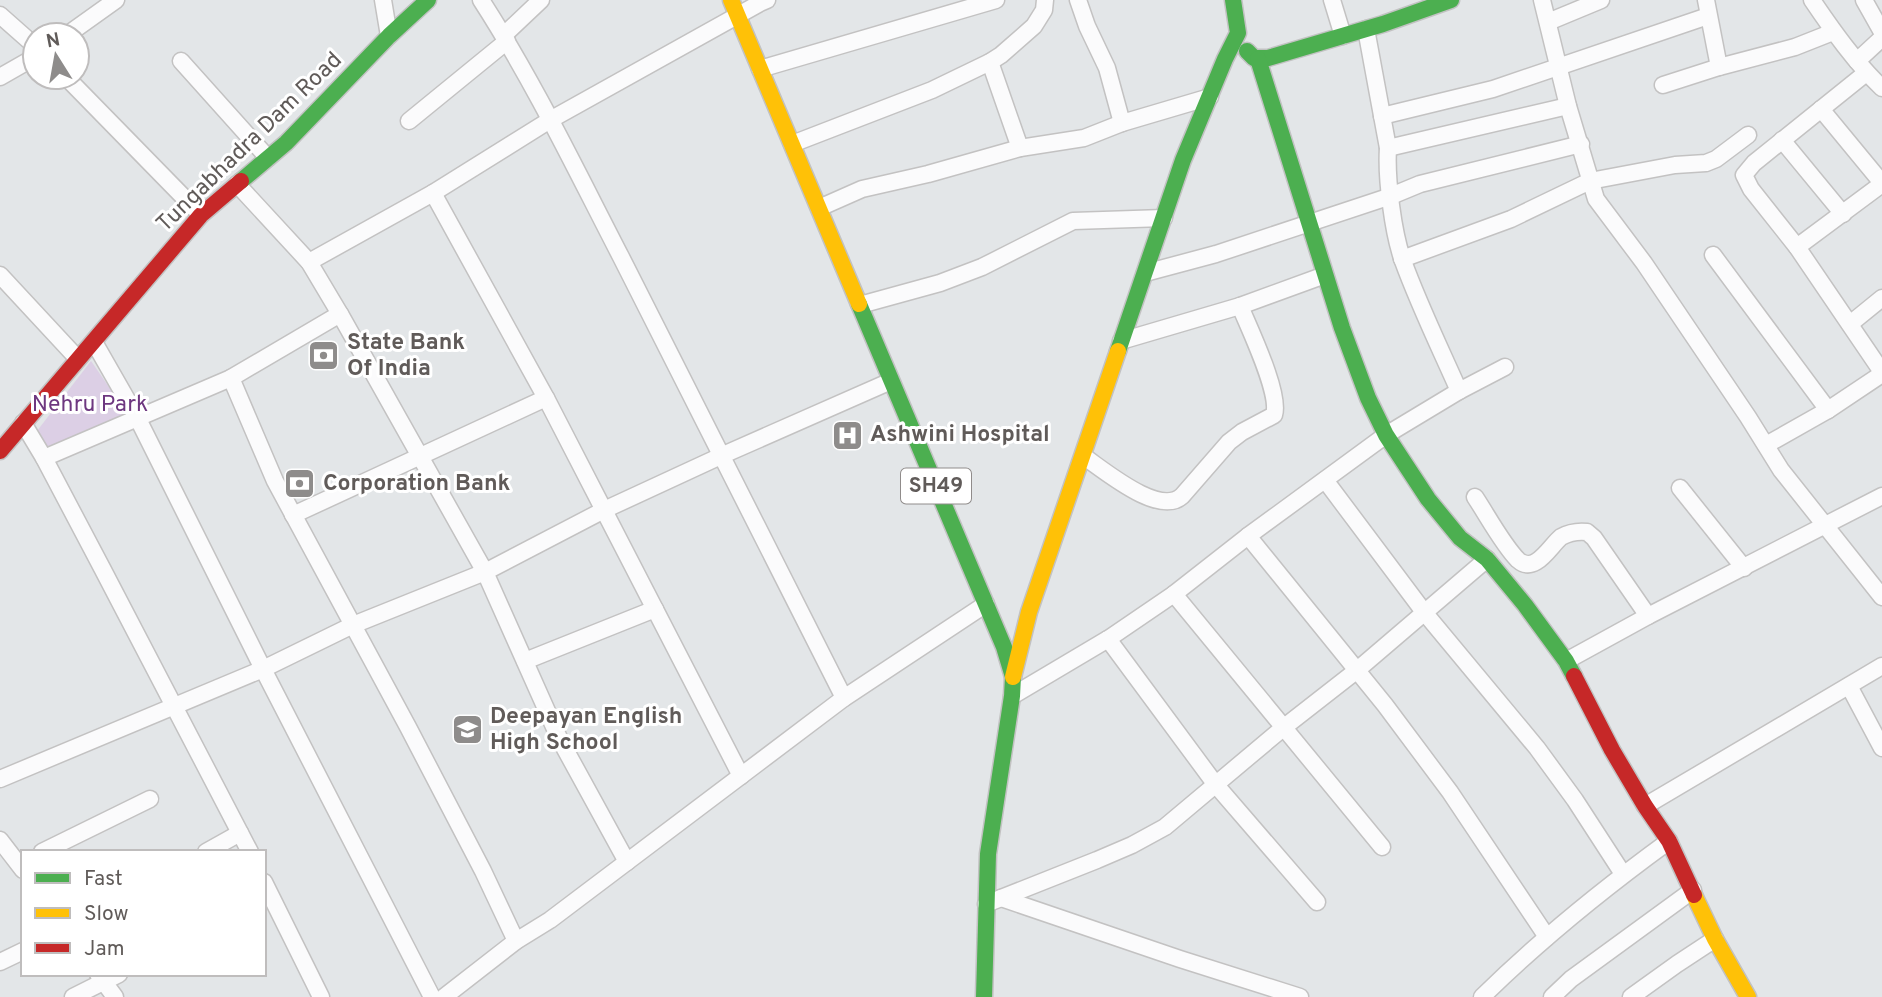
<svg xmlns="http://www.w3.org/2000/svg" width="1882" height="997" font-family="Overpass,sans-serif">
<style>
.green{fill:#dccfe5}
.lines{fill:none;stroke-linecap:round;stroke-linejoin:round}
.street-casing{stroke:#c3c2c2;stroke-width:19}
.fast-casing{stroke:#c2c2c2;stroke-width:19}
.slow-casing{stroke:#c2c2c2;stroke-width:19}
.jam-casing{stroke:#c2c2c2;stroke-width:19}
.street{stroke:#fbfbfc;stroke-width:16}
.fast{stroke:#4caf50;stroke-width:16}
.slow{stroke:#ffc107;stroke-width:16}
.jam{stroke:#c62828;stroke-width:16}
.labels{text-anchor:middle;dominant-baseline:central;stroke-width:6;stroke-linejoin:round;paint-order:stroke}
.shield{fill:#fff;stroke:#908c8b;stroke-width:2}
.shield-label{font-size:21px;font-weight:bold;fill:#605b59}
.street-label{font-size:23px;fill:#605b59;stroke:#fff}
.poi-label{font-size:23px;font-weight:bold;fill:#605b59;stroke:#fff;text-anchor:start}
.park-label{font-size:23px;fill:#6e3880;stroke:#fff}
</style>
<rect width="100%" height="100%" fill="#e3e6e8"/>
<!-- green -->
<path class="green" d="M91 361 129 416 50 450 37 431Z"/>
<g class="lines">
<defs>
<g id="street">
<path d="M383 0 389 36"/>
<path d="M481 0C534 82 576 170 621 257 696 403 770 550 844 698"/>
<path d="M1078 0 1087 26 1107 68 1122 123"/>
<path d="M1332 0 1343 36"/>
<path d="M1542 0 1568 106 1596 199 1644 263 1748 417 1781 470 1882 597"/>
<path d="M1706 0 1719 67"/>
<path d="M1812 0C1833 31 1855 62 1882 88"/>
<path d="M1864 0 1882 32"/>
<path d="M0 15 35 46"/>
<path d="M1548 22 1601 0"/>
<path d="M1366 29 1388 148C1386 178 1393 233 1403 261 1419 305 1440 348 1459 391"/>
<path d="M67 35 116 0"/>
<path d="M504 35 541 0"/>
<path d="M181 61 268 158"/>
<path d="M1857 61 1882 38"/>
<path d="M990 62 1020 148"/>
<path d="M760 69 996 0"/>
<path d="M1866 73 1754 163 1744 175 1751 189 1797 247 1882 372"/>
<path d="M0 77 35 57"/>
<path d="M66 77 201 215"/>
<path d="M1663 85 1719 67 1795 47 1833 32"/>
<path d="M1821 109 1882 183"/>
<path d="M1382 116 1493 89 1708 16"/>
<path d="M409 121 507 41"/>
<path d="M1782 140 1843 214"/>
<path d="M792 144 932 90 990 62 1001 55 1034 26 1044 10 1045 0"/>
<path d="M1388 148 1568 106"/>
<path d="M237 184 309 262 340 314 485 572 559 738 627 862"/>
<path d="M433 193 546 398 741 776"/>
<path d="M819 208 862 189 928 174 1020 148 1084 138 1122 123 1210 97"/>
<path d="M1797 247 1882 184"/>
<path d="M1713 255 1828 410"/>
<path d="M1402 259 1511 219 1590 181 1675 165 1706 163 1716 159 1748 135"/>
<path d="M309 262 433 193 550 120 760 3 767 0"/>
<path d="M1145 273 1216 254 1391 196 1420 184 1581 144"/>
<path d="M0 275 78 359"/>
<path d="M860 305 940 283 982 267 1073 221 1164 218"/>
<path d="M340 314 231 378 275 481 408 727 483 871 516 941"/>
<path d="M1850 324 1882 298"/>
<path d="M1121 341 1240 306 1325 275"/>
<path d="M94 342 138 419 263 669 432 997"/>
<path d="M23 423 44 458 102 568 250 852"/>
<path d="M1766 445 1828 410 1882 374"/>
<path d="M1083 456C1104 470 1159 517 1182 496L1229 442 1242 432 1274 415C1281 394 1249 328 1240 306"/>
<path d="M44 458 231 378"/>
<path d="M1325 480 1424 612 1537 748 1575 800 1623 874"/>
<path d="M1680 488 1744 568"/>
<path d="M1475 497C1487 515 1503 545 1518 560 1535 575 1550 546 1561 537 1570 532 1578 531 1587 532L1594 538 1648 616"/>
<path d="M293 515 546 398"/>
<path d="M1248 536 1385 705 1450 792 1547 937"/>
<path d="M1174 594 1382 847"/>
<path d="M1108 639 1216 785 1317 902"/>
<path d="M525 661 655 609"/>
<path d="M1566 661 1648 616 1882 496"/>
<path d="M1849 686 1882 748"/>
<path d="M1012 696 1108 639 1174 594 1248 536 1386 435 1459 391 1505 367"/>
<path d="M0 779 263 669 353 625 485 572 604 510 723 455 891 381"/>
<path d="M1645 806 1882 666"/>
<path d="M0 840 23 870"/>
<path d="M42 852 150 799"/>
<path d="M206 852 240 833"/>
<path d="M264 882 321 997"/>
<path d="M1001 898 1180 959 1300 997"/>
<path d="M986 904 1097 860 1132 845 1165 827 1283 728 1356 671 1487 559"/>
<path d="M0 962 23 951"/>
<path d="M98 974 115 997"/>
<path d="M73 997 119 974"/>
<path d="M444 997 516 941 550 920 844 698 986 604"/>
<path d="M1482 997C1540 940 1603 889 1669 841"/>
<path d="M1552 997 1571 979 1693 890"/>
<path d="M1631 997 1677 964 1715 939"/>
</g>
<g id="fast">
<path d="M1247 51 1254 58H1268L1383 24 1451 0"/>
<path d="M1258 59 1342 328 1368 398 1386 435 1428 499 1460 538 1487 559 1525 605 1566 661 1574 676"/>
<path d="M241 181 286 143 389 36 428 0"/>
<path d="M859 304 1004 647 1013 677 1012 696 988 854 984 997"/>
<path d="M1118 351 1183 160 1225 59 1238 33 1233 0"/>
</g>
<g id="slow">
<path d="M731 0 859 304"/>
<path d="M1013 677 1029 612 1118 351"/>
<path d="M1694 895 1715 939 1748 997"/>
</g>
<g id="jam">
<path d="M0 451 201 215 241 181"/>
<path d="M1574 676 1612 750 1645 806 1669 841 1694 895"/>
</g>
</defs>
<!-- street casing -->
<use href="#street" class="street-casing"/>
<!-- fast casing -->
<use href="#fast" class="fast-casing"/>
<!-- slow casing -->
<use href="#slow" class="slow-casing"/>
<!-- jam casing -->
<use href="#jam" class="jam-casing"/>
<!-- street -->
<use href="#street" class="street"/>
<!-- fast -->
<use href="#fast" class="fast"/>
<!-- slow -->
<use href="#slow" class="slow"/>
<!-- jam -->
<use href="#jam" class="jam"/>
</g>
<!-- icons -->
<defs>
<symbol id="bank-square" viewBox="-11 -11 22 22"><rect x="-9" y="-9" width="18" height="18" rx="4" fill="#8e8c8b" stroke="#fff"/><path d="M-6-4H6V4H-6ZM0-2.3a2.3 2.3 0 1 0 0 4.6a2.3 2.3 0 1 0 0-4.6Z" fill="#fff"/></symbol>
<symbol id="hospital-square" viewBox="-11 -11 22 22"><rect x="-9" y="-9" width="18" height="18" rx="4" fill="#8e8c8b" stroke="#fff"/><path d="M-5-5h3v3.5h4V-5h3V5h-3V1.5h-4V5h-3Z" fill="#fff"/></symbol>
<symbol id="school-square" viewBox="-11 -11 22 22"><rect x="-9" y="-9" width="18" height="18" rx="4" fill="#8e8c8b" stroke="#fff"/><path d="M0-5L7-2L0 1L-7-2ZM-4 1L0 2.5L4 1V4Q0 6-4 4Z" fill="#fff"/></symbol>
</defs>
<g fill-rule="evenodd">
<use href="#bank-square" x="306" y="338" width="35" height="35"/>
<use href="#hospital-square" x="830" y="418" width="35" height="35"/>
<use href="#bank-square" x="282" y="466" width="35" height="35"/>
<use href="#school-square" x="450" y="712" width="35" height="35"/>
</g>
<g class="labels">
<!-- shield labels -->
<rect class="shield" x="901" y="468.5" width="70" height="35" rx="5"/>
<g class="shield-label">
<text x="936" y="486">SH49</text>
</g>
<!-- street labels -->
<g class="street-label">
<text transform="translate(250 143) rotate(-44)">Tungabhadra Dam Road</text>
</g>
<!-- poi labels -->
<g class="poi-label">
<text x="347" y="343">State Bank<tspan x="347" dy="26">Of India</tspan></text>
<text x="870" y="435">Ashwini Hospital</text>
<text x="323" y="484">Corporation Bank</text>
<text x="490" y="717">Deepayan English<tspan x="490" dy="26">High School</tspan></text>
</g>
<!-- park labels -->
<g class="park-label">
<text x="90" y="405">Nehru Park</text>
</g>
</g>
<!-- legend -->
<rect x="21" y="850" width="245" height="126" fill="#ffffff" stroke="#bfbdbd" stroke-width="2"/>
<rect x="35" y="873" width="35" height="10" fill="#4caf50" stroke="#bfbdbd" stroke-width="2"/>
<text x="84" y="885" font-size="21" fill="#605b59">Fast</text>
<rect x="35" y="908" width="35" height="10" fill="#ffc107" stroke="#bfbdbd" stroke-width="2"/>
<text x="84" y="920" font-size="21" fill="#605b59">Slow</text>
<rect x="35" y="943" width="35" height="10" fill="#c62828" stroke="#bfbdbd" stroke-width="2"/>
<text x="84" y="955" font-size="21" fill="#605b59">Jam</text>
<!-- north arrow -->
<g transform="translate(56 56) rotate(349)"><circle r="33" fill="#ffffff" stroke="#bfbdbd" stroke-width="2"/>
<path d="M0-5L12 26L0 18L-12 26Z" fill="#8e8c8b"/>
<text y="-10" font-size="19" font-weight="bold" text-anchor="middle" fill="#605b59">N</text>
</g>
</svg>
